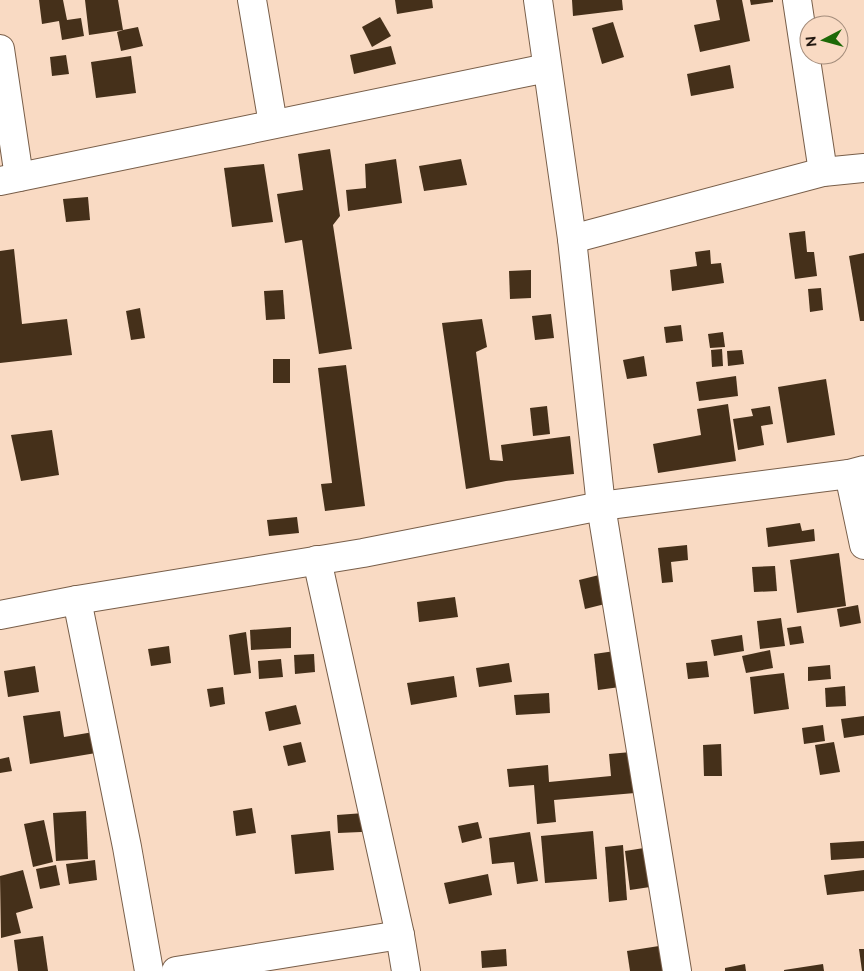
<svg xmlns="http://www.w3.org/2000/svg" width="864" height="971" font-family="Raleway,sans-serif">
<style>
.building{fill:#45301a}
.lines{fill:none;stroke-linecap:round;stroke-linejoin:round}
.minor-casing{stroke:#785e49;stroke-width:30}
.minor{stroke:#fff;stroke-width:28}
</style>
<rect width="100%" height="100%" fill="#f9dac3"/>
<!-- building -->
<g class="building">
<path d="M39 0H63L67 20 81 18 84 36 62 40 59 21 42 24Z"/>
<path d="M85 0H118L123 30 138 27 143 46 121 51 117 32 123 30 89 35Z"/>
<path d="M395 0H432L433 8 397 14Z"/>
<path d="M572 0H622L623 10 573 16Z"/>
<path d="M716 0H742L750 41 700 52 694 25 720 20Z"/>
<path d="M750 0H773V2L751 5Z"/>
<path d="M380 17 391 36 372 47 362 27Z"/>
<path d="M613 22 624 57 602 64 592 28Z"/>
<path d="M391 46 396 64 354 74 350 55Z"/>
<path d="M66 55 69 74 52 76 50 57Z"/>
<path d="M131 56 136 93 96 98 91 62Z"/>
<path d="M730 65 734 88 691 96 687 74Z"/>
<path d="M330 149 340 216 333 225 352 349 319 354 302 240 285 243 277 194 303 190 298 154Z"/>
<path d="M396 159 402 203 348 211 346 190 366 188 365 164Z"/>
<path d="M461 159 467 185 424 191 419 166Z"/>
<path d="M264 164 273 222 232 227 224 168Z"/>
<path d="M88 197 90 220 66 222 63 199Z"/>
<path d="M805 231 807 252H814L817 276 795 279 789 233Z"/>
<path d="M14 249 22 324 67 319 72 355 0 363V251Z"/>
<path d="M710 250 711 264 721 263 724 283 672 291 670 270 697 266 695 252Z"/>
<path d="M864 253V321H860L849 256Z"/>
<path d="M531 270V298L510 299 509 271Z"/>
<path d="M821 288 823 310 810 312 808 289Z"/>
<path d="M283 290 285 319 266 320 264 291Z"/>
<path d="M140 308 145 338 131 340 126 311Z"/>
<path d="M551 314 554 338 535 340 532 316Z"/>
<path d="M482 319 487 347 476 352 490 460 503 461 501 445 570 436 574 474 506 481 466 489 442 323Z"/>
<path d="M681 325 683 341 666 343 664 327Z"/>
<path d="M723 332 725 347 710 348 708 334Z"/>
<path d="M722 349 723 366 712 367 711 350Z"/>
<path d="M742 350 744 364 728 366 727 351Z"/>
<path d="M644 356 647 376 627 379 623 360Z"/>
<rect x="273" y="359" width="17" height="24"/>
<path d="M346 365 365 506 325 511 321 484 332 483 318 368Z"/>
<path d="M736 376 738 396 699 401 696 382Z"/>
<path d="M826 379 835 435 787 443 778 387Z"/>
<path d="M728 404 736 461 658 473 653 444 701 435 697 409Z"/>
<path d="M547 406 550 434 533 436 530 408Z"/>
<path d="M770 406 773 424 761 426 764 445 738 450 733 419 753 416 751 409Z"/>
<path d="M52 430 59 475 21 481 11 435Z"/>
<path d="M297 517 299 533 269 536 267 520Z"/>
<path d="M800 523 802 531 814 529 815 541 768 547 766 528Z"/>
<path d="M687 545 688 560 671 562 673 582 662 583 658 548Z"/>
<path d="M839 553 846 606 797 613 790 560Z"/>
<path d="M775 566 777 591 754 592 752 567Z"/>
<path d="M599 575 605 604 585 609 579 580Z"/>
<path d="M455 597 458 617 419 622 417 602Z"/>
<path d="M858 605 861 623 840 627 837 609Z"/>
<path d="M781 618 785 646 760 649 757 621Z"/>
<path d="M801 626 804 643 790 645 787 628Z"/>
<path d="M291 627V648L251 650 250 630Z"/>
<path d="M246 632 251 673 234 675 229 635Z"/>
<path d="M742 635 744 651 714 656 711 640Z"/>
<path d="M169 646 171 663 151 666 148 649Z"/>
<path d="M770 650 773 668 746 673 742 656Z"/>
<path d="M615 651 620 687 598 690 594 654Z"/>
<path d="M314 654 315 672 295 674 294 655Z"/>
<path d="M281 659 283 677 259 679 258 661Z"/>
<path d="M707 661 709 677 688 679 686 663Z"/>
<path d="M509 663 512 682 479 687 476 668Z"/>
<path d="M830 665 831 679 808 681V667Z"/>
<path d="M35 666 39 692 8 697 4 671Z"/>
<path d="M784 673 789 709 754 714 750 677Z"/>
<path d="M454 676 457 697 411 705 407 683Z"/>
<path d="M845 686 846 706 826 707 825 688Z"/>
<path d="M223 687 225 704 210 707 207 689Z"/>
<path d="M549 693 550 713 516 715 514 695Z"/>
<path d="M296 705 301 724 269 731 265 712Z"/>
<path d="M60 711 64 737 111 729 114 750 30 764 23 716Z"/>
<path d="M864 716V735L844 738 841 719Z"/>
<path d="M823 725 825 741 804 744 802 728Z"/>
<path d="M301 742 306 762 288 766 283 746Z"/>
<path d="M834 742 840 772 820 775 815 745Z"/>
<path d="M721 744 722 776H704L703 745Z"/>
<path d="M631 752 635 793 554 800 556 822 537 824 534 785 509 787 507 769 548 765 549 782 611 776 609 754Z"/>
<path d="M9 757 12 771 0 773V759Z"/>
<path d="M383 793 384 831 338 833 337 815 364 813 362 794Z"/>
<path d="M252 808 256 833 236 836 233 811Z"/>
<path d="M86 811 88 859 56 861 53 813Z"/>
<path d="M44 820 53 862 33 867 24 824Z"/>
<path d="M478 822 482 838 462 843 458 826Z"/>
<path d="M330 831 334 870 295 874 291 835Z"/>
<path d="M593 831 597 879 545 883 541 836Z"/>
<path d="M530 832 538 881 517 884 514 862 492 864 489 838Z"/>
<path d="M864 841V858L831 860 830 843Z"/>
<path d="M623 845 627 900 609 902 605 847Z"/>
<path d="M644 848 650 887 630 890 625 851Z"/>
<path d="M95 860 97 880 69 884 66 864Z"/>
<path d="M56 865 60 885 40 889 36 869Z"/>
<path d="M23 870 33 908 16 913 21 933 1 938 0 876Z"/>
<path d="M864 870V891L827 895 824 875Z"/>
<path d="M488 874 492 895 449 904 444 883Z"/>
<path d="M43 936 48 971H18L14 940Z"/>
<path d="M659 946 663 971H630L627 951Z"/>
<path d="M506 949 507 966 482 968 481 951Z"/>
<path d="M859 949H864V971H862Z"/>
<path d="M745 964 746 971H725V968Z"/>
<path d="M823 964 824 971H784V970Z"/>
</g>
<g class="lines">
<defs>
<g id="minor">
<path d="M252 0 273 124"/>
<path d="M538 0 572 239 601 506 677 971"/>
<path d="M797 0 823 172"/>
<path d="M0 49 19 177"/>
<path d="M0 181 547 68"/>
<path d="M572 239 823 172 864 168"/>
<path d="M849 474 864 545"/>
<path d="M317 560 400 935 406 971"/>
<path d="M77 600 127 847 149 971"/>
<path d="M0 615 77 600 363 553 601 506 849 474 864 470"/>
<path d="M176 971 400 935"/>
</g>
</defs>
<!-- minor casing -->
<use href="#minor" class="minor-casing"/>
<!-- minor -->
<use href="#minor" class="minor"/>
</g>
<!-- north arrow -->
<g transform="translate(824 40) rotate(264)"><circle r="24" fill="#f9dac3" stroke="#a48d7c"/>
<path d="M0-4L9 19L0 12L-9 19Z" fill="#1d6907"/>
<text y="-8" font-size="14" font-weight="bold" text-anchor="middle" fill="#241911">N</text>
</g>
</svg>
